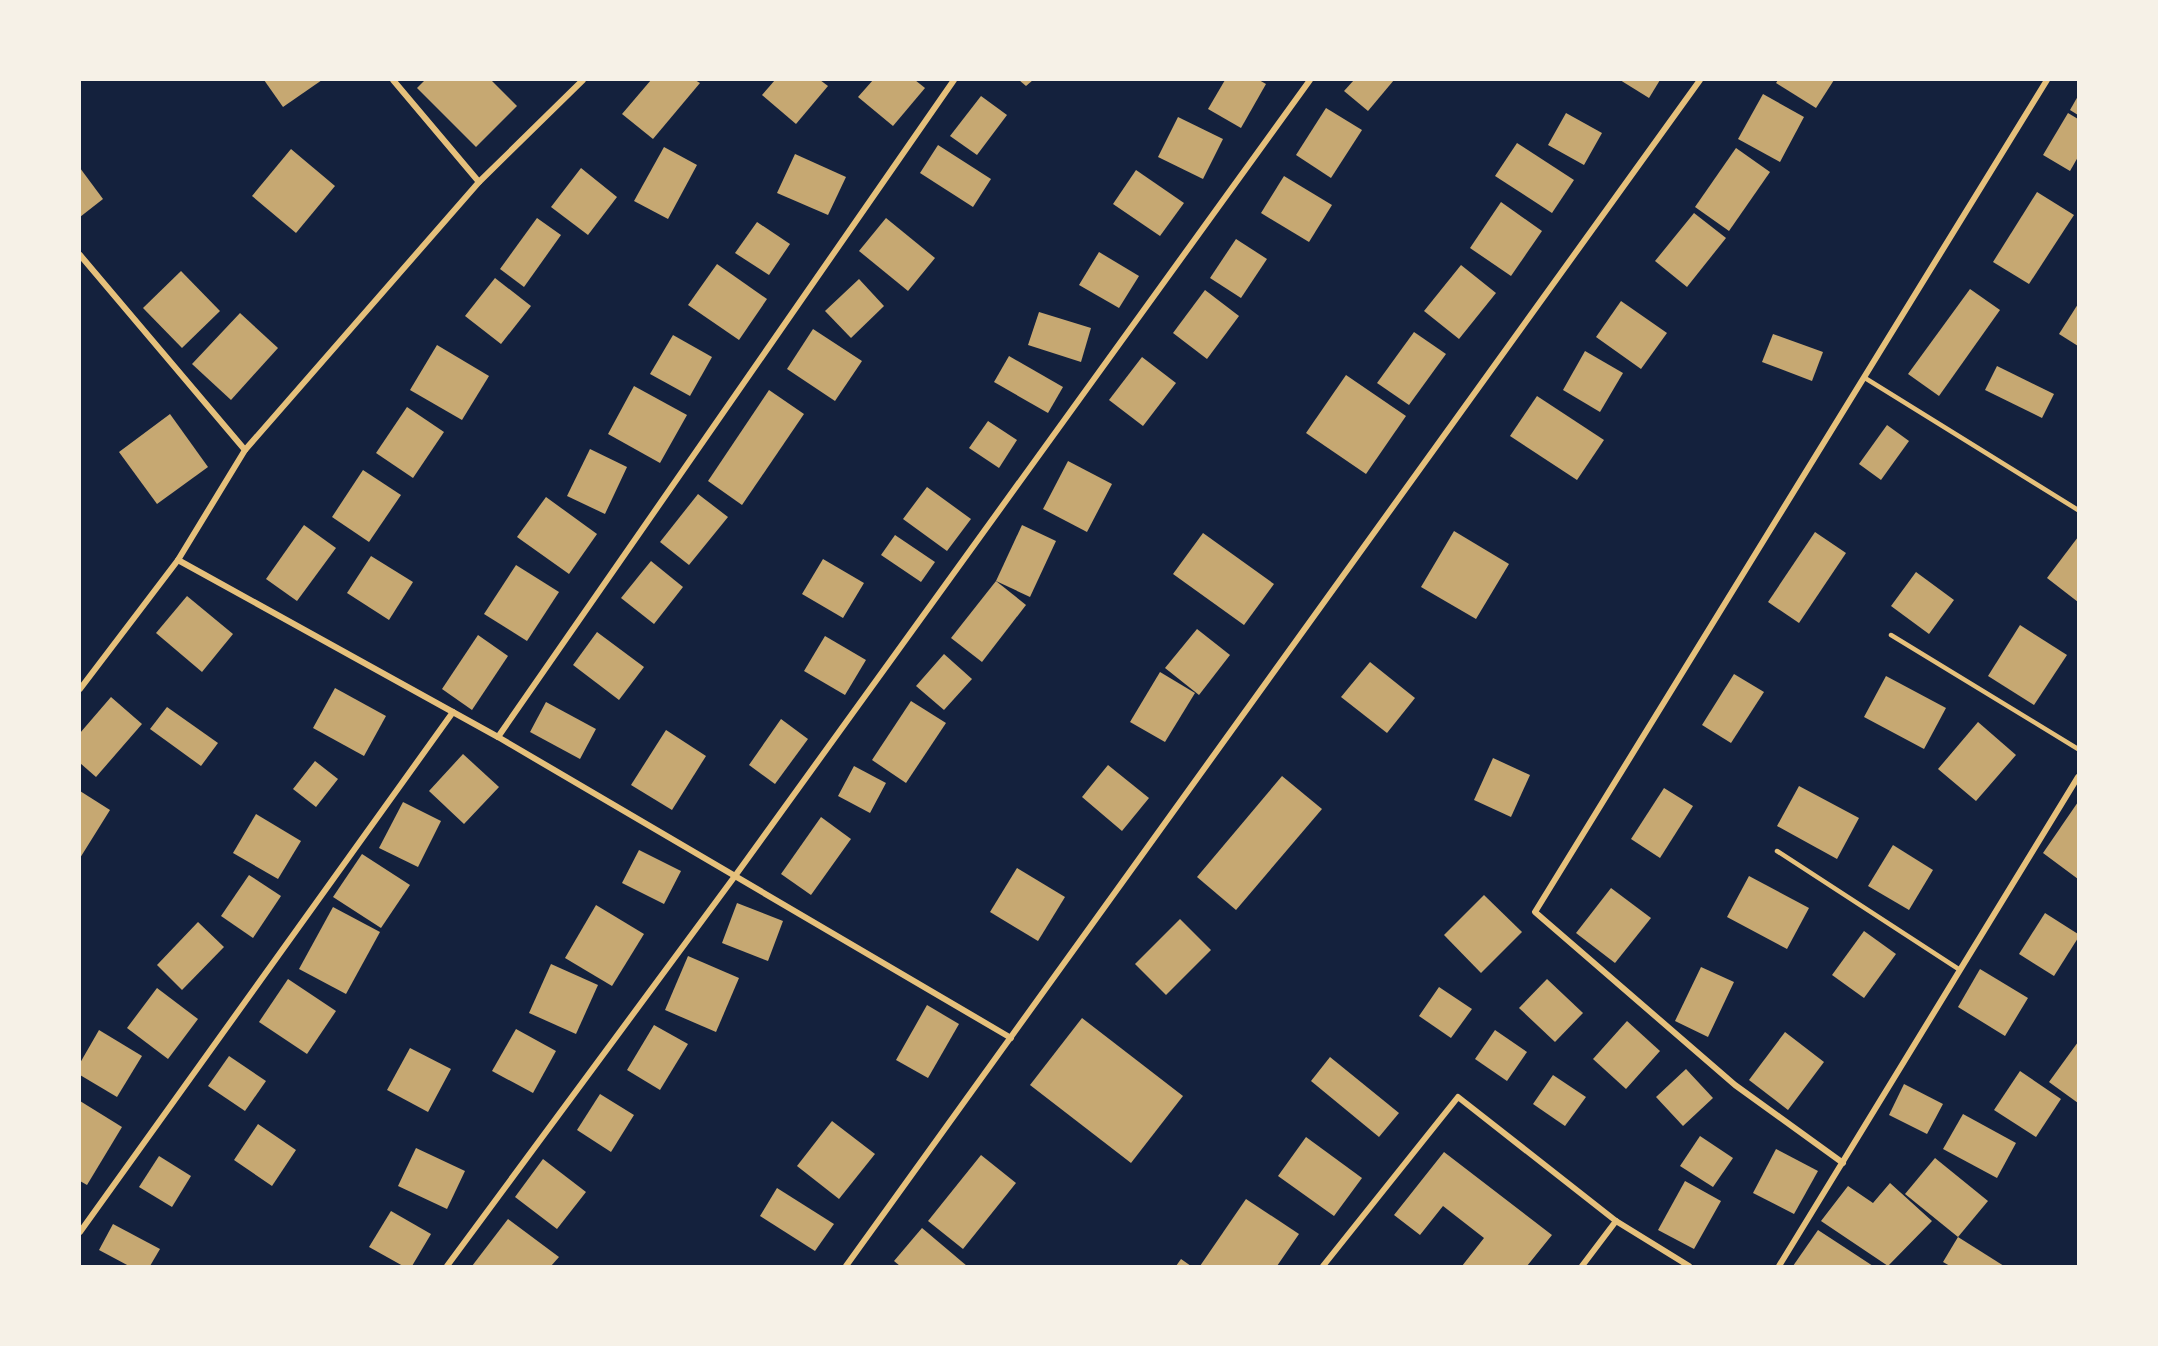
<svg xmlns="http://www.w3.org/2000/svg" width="2158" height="1346" font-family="'DM Sans',sans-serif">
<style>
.building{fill:#c6a872}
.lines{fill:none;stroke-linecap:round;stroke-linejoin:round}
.service{stroke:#e5c07b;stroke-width:4.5}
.minor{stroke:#e5c07b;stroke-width:6}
</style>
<rect width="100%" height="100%" fill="#14213d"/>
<!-- building -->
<g class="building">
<path d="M264 80H322L283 107Z"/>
<path d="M425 80H491L517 106 476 147 417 88Z"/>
<path d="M651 80H695L700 83 653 139 622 114Z"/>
<path d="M775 80H820L828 86 796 124 762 95Z"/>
<path d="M873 80H915L925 88 893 126 858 97Z"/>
<path d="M1019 80H1033L1026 86Z"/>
<path d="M1225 80H1259L1266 84 1241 128 1208 109Z"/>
<path d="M1354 80H1394L1368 111 1344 91Z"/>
<path d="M1620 80H1660L1649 98Z"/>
<path d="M1778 80H1834L1816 108 1776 83Z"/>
<path d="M1763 94 1804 117 1780 162 1738 139Z"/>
<path d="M981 96 1007 115 977 155 950 136Z"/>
<path d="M2078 96V115L2070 110Z"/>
<path d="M1326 108 1362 130 1331 178 1296 155Z"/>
<path d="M1566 113 1602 133 1584 165 1548 145Z"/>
<path d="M2068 113 2078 119V157L2070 171 2043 155Z"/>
<path d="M1178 117 1223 139 1203 179 1158 157Z"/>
<path d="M1517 143 1574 180 1552 213 1495 176Z"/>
<path d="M938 145 991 179 973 207 920 173Z"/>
<path d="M664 147 697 165 668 219 634 201Z"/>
<path d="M1736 148 1770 172 1729 231 1695 207Z"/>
<path d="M291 149 335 186 296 233 252 196Z"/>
<path d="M795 154 846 177 828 215 777 193Z"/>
<path d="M80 168 103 199 80 217Z"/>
<path d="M581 168 617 197 588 235 551 207Z"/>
<path d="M1136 170 1184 203 1160 236 1113 204Z"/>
<path d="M1284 176 1332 205 1309 242 1261 213Z"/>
<path d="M2037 192 2074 215 2029 284 1993 262Z"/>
<path d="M1501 202 1542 231 1511 276 1470 248Z"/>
<path d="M1694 213 1726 238 1687 287 1655 261Z"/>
<path d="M537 218 561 235 524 287 500 269Z"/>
<path d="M886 218 935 258 908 291 859 251Z"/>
<path d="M757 222 790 244 769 275 735 253Z"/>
<path d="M1236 239 1267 259 1241 298 1210 278Z"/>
<path d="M1099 252 1139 276 1119 308 1079 285Z"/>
<path d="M717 264 767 299 739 340 688 305Z"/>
<path d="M1461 265 1496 293 1459 339 1424 311Z"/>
<path d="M181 271 220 311 182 348 143 308Z"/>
<path d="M495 278 531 306 501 344 465 316Z"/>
<path d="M859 279 884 306 851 338 825 311Z"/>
<path d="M1970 289 2000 310 1939 396 1908 374Z"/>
<path d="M1205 290 1239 316 1207 359 1173 333Z"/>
<path d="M1621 301 1667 333 1641 369 1596 337Z"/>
<path d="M2078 304V346L2059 334Z"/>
<path d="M1039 312 1091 328 1081 362 1028 345Z"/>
<path d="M240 313 278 348 231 400 192 364Z"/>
<path d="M813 329 862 361 835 401 787 369Z"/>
<path d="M1414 332 1446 354 1409 405 1377 383Z"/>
<path d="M1773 334 1823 352 1812 381 1762 362Z"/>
<path d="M673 335 712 357 690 396 650 374Z"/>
<path d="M437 345 489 376 462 420 410 390Z"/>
<path d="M1585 351 1623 373 1600 412 1563 390Z"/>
<path d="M1009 356 1063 387 1048 413 994 382Z"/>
<path d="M1142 357 1176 383 1143 426 1109 400Z"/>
<path d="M1997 366 2054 394 2042 418 1985 390Z"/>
<path d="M1346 375 1406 416 1366 474 1306 433Z"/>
<path d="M634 386 687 415 660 463 608 434Z"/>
<path d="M769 390 804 414 742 505 708 481Z"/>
<path d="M1537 396 1604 440 1577 480 1510 436Z"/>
<path d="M407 407 444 432 413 478 376 453Z"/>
<path d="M170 414 208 467 157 504 119 452Z"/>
<path d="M988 421 1017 440 999 468 969 448Z"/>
<path d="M1887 425 1909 441 1881 480 1859 464Z"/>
<path d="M590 449 627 467 605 514 567 496Z"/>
<path d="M1068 461 1112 484 1087 532 1043 509Z"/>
<path d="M363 470 401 495 369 542 332 517Z"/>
<path d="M927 487 971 519 947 551 903 519Z"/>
<path d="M698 494 728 517 689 565 660 542Z"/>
<path d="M546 497 597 534 569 574 517 537Z"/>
<path d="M304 525 336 548 297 601 266 579Z"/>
<path d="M1022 525 1056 541 1030 597 996 581Z"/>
<path d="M1454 531 1509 564 1476 619 1421 587Z"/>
<path d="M1815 532 1846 553 1799 623 1768 602Z"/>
<path d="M1203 533 1274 584 1244 625 1173 574Z"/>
<path d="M895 535 935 562 921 582 881 555Z"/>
<path d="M2078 537V602L2047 578Z"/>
<path d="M371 556 413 582 389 620 347 593Z"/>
<path d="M823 559 864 583 843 618 802 594Z"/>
<path d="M651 561 683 587 654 624 621 598Z"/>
<path d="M516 565 559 592 527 641 484 614Z"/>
<path d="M1916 572 1954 600 1929 634 1891 606Z"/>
<path d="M996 581 1026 605 982 662 951 638Z"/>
<path d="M187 596 233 634 202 672 156 633Z"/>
<path d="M2020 625 2067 655 2034 705 1988 676Z"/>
<path d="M1197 629 1230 655 1199 695 1165 668Z"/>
<path d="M597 632 644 667 619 700 573 665Z"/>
<path d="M478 635 508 656 472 710 442 689Z"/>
<path d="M825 636 866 660 845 695 804 671Z"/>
<path d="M944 654 972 679 944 710 916 686Z"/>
<path d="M1370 662 1415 698 1387 733 1341 697Z"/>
<path d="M1160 672 1195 693 1165 742 1130 722Z"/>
<path d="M1734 674 1764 692 1731 743 1702 725Z"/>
<path d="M1886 676 1946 708 1924 749 1864 717Z"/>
<path d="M335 688 386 716 364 756 313 728Z"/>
<path d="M111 697 142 724 96 777 80 763V733Z"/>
<path d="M911 701 946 723 906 783 872 760Z"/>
<path d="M546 702 596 729 580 759 530 732Z"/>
<path d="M167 707 218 743 201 766 150 729Z"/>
<path d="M781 719 808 739 775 784 749 765Z"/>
<path d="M1978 722 2016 755 1976 801 1938 769Z"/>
<path d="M666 730 706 756 672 810 631 785Z"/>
<path d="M463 754 499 787 464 824 429 791Z"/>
<path d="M1493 758 1530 775 1511 817 1474 800Z"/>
<path d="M315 761 338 779 316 807 293 789Z"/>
<path d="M1108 765 1149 798 1122 831 1082 797Z"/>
<path d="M854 766 886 783 870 813 838 796Z"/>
<path d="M1282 776 1322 809 1236 910 1197 877Z"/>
<path d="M1799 786 1859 818 1837 859 1777 826Z"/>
<path d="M1664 788 1693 806 1660 858 1631 839Z"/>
<path d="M80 791 110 810 80 858Z"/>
<path d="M403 802 441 821 418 867 379 848Z"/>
<path d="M2078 802V879L2043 853Z"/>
<path d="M256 814 301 841 278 879 233 853Z"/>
<path d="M821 817 851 839 811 895 781 874Z"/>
<path d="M1893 845 1933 870 1909 910 1868 886Z"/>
<path d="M639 850 681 871 664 904 622 883Z"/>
<path d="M362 854 410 885 381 928 333 897Z"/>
<path d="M1017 868 1065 897 1038 941 990 912Z"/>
<path d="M249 875 281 896 253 938 221 916Z"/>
<path d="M1749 876 1809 908 1787 949 1727 917Z"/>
<path d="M1611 888 1651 918 1615 963 1576 933Z"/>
<path d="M1484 895 1522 932 1481 973 1444 935Z"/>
<path d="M737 903 783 921 768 961 722 943Z"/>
<path d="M596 905 644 934 612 986 565 958Z"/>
<path d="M333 907 380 932 346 994 299 969Z"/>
<path d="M2045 913 2078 934V938L2054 976 2019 954Z"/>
<path d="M1180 919 1211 950 1166 995 1135 964Z"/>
<path d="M198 922 224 947 182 990 157 965Z"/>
<path d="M1864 931 1896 954 1864 998 1832 975Z"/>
<path d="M688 956 739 978 716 1032 665 1010Z"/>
<path d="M551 964 598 985 576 1034 529 1013Z"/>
<path d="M1701 967 1734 982 1708 1037 1675 1021Z"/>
<path d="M1980 969 2028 998 2005 1036 1958 1007Z"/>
<path d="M288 979 336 1011 307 1054 259 1022Z"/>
<path d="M1547 979 1583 1013 1555 1042 1519 1008Z"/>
<path d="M1439 987 1472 1009 1451 1038 1419 1016Z"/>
<path d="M157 988 198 1019 168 1059 127 1028Z"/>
<path d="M927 1005 959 1024 928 1078 896 1060Z"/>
<path d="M1082 1018 1183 1096 1131 1163 1030 1085Z"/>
<path d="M1627 1021 1660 1051 1626 1089 1593 1059Z"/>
<path d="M654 1025 688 1044 660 1090 627 1070Z"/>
<path d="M516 1029 556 1051 533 1093 492 1071Z"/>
<path d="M99 1030 142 1056 117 1097 80 1075V1063Z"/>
<path d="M1495 1030 1527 1052 1507 1081 1475 1059Z"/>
<path d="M1785 1032 1824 1062 1788 1110 1749 1080Z"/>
<path d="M2078 1042V1103L2049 1082Z"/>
<path d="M410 1048 451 1069 428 1112 387 1090Z"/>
<path d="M229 1056 266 1081 245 1111 208 1086Z"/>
<path d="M1330 1057 1399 1113 1379 1137 1311 1081Z"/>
<path d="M1686 1069 1713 1098 1683 1126 1656 1097Z"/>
<path d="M2020 1071 2061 1099 2036 1137 1994 1110Z"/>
<path d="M1553 1075 1586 1097 1565 1126 1533 1104Z"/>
<path d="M1904 1084 1943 1104 1927 1134 1889 1115Z"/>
<path d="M600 1094 634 1115 611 1152 577 1130Z"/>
<path d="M80 1101 122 1127 87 1185 80 1181Z"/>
<path d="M1963 1114 2016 1143 1997 1178 1943 1149Z"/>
<path d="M832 1121 875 1154 839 1199 797 1166Z"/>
<path d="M258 1124 296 1150 272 1186 234 1160Z"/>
<path d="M1700 1136 1733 1158 1713 1187 1680 1166Z"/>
<path d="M1306 1137 1362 1178 1334 1216 1278 1176Z"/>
<path d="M416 1148 465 1171 447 1209 398 1186Z"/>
<path d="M1776 1149 1818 1171 1794 1214 1753 1193Z"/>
<path d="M1444 1152 1552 1235 1527 1266H1462L1484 1238 1443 1206 1420 1235 1394 1215Z"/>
<path d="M981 1155 1016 1183 963 1249 928 1221Z"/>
<path d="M159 1156 191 1176 172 1207 139 1187Z"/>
<path d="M1935 1158 1988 1201 1958 1237 1905 1194Z"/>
<path d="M543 1159 586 1192 557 1229 515 1197Z"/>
<path d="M1685 1181 1721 1201 1694 1249 1658 1230Z"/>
<path d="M1890 1183 1932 1221 1888 1266 1821 1221 1848 1186 1873 1203Z"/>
<path d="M777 1188 834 1224 815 1251 760 1216Z"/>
<path d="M1246 1199 1299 1234 1277 1266H1200Z"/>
<path d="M391 1211 431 1234 412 1266H403L369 1247Z"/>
<path d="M508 1219 559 1257 551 1266H472Z"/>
<path d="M113 1224 160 1249 150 1266H129L99 1250Z"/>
<path d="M922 1228 967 1266H900L894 1261Z"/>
<path d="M1818 1230 1873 1266H1793Z"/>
<path d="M1958 1237 2004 1266H1950L1943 1262Z"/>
<path d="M1181 1259 1191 1266H1176Z"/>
</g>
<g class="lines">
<!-- service -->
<g class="service">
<path d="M1865 378 2078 510"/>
<path d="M1891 635 2078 749"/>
<path d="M1777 851 1960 970"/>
</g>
<!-- minor -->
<g class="minor">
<path d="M393 80 479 182"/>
<path d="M80 255 245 450"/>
<path d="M178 560 498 737 1011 1038"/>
<path d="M80 689 178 560 245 450 479 182 583 80"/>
<path d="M498 737 954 80"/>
<path d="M1843 1163 1735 1085 1535 912 2047 80"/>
<path d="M80 1232 453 712"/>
<path d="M447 1266 735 876 1310 80"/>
<path d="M846 1266 1700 80"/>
<path d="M1323 1266 1458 1097 1616 1221 1689 1266"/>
<path d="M1582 1266 1616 1221"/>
<path d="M1779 1266 2078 777"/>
</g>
</g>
<!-- border -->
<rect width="2158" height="1346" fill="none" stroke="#f6f1e7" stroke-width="162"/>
</svg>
